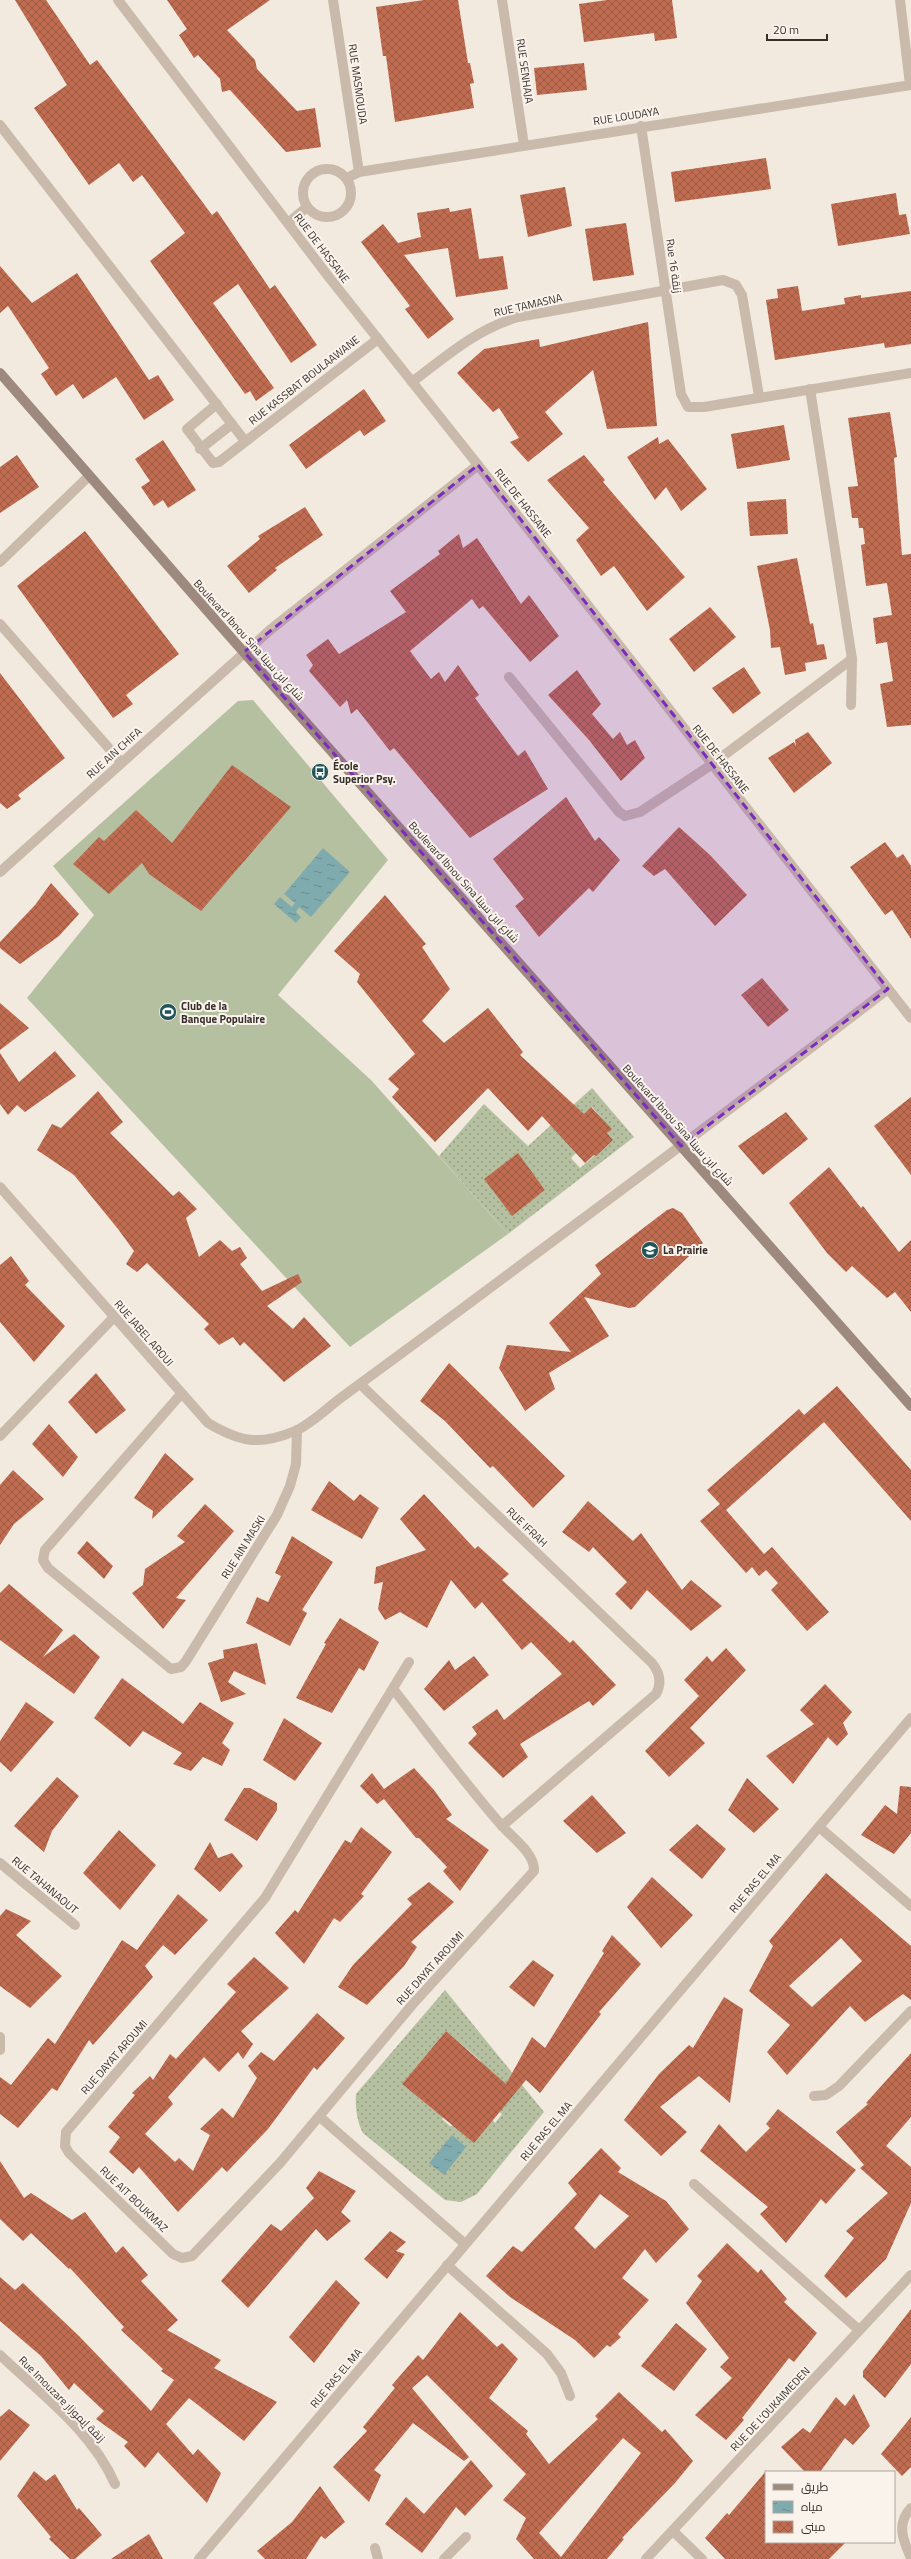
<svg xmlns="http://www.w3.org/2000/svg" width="911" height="2559" font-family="'Titillium Web',Cairo,sans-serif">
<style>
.grass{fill:#b5c0a0}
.garden{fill:url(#garden-dots);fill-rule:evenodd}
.water{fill:url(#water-ripples)}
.building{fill:url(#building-cross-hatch);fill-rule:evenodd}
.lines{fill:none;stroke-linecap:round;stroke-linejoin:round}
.minor{stroke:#cabaac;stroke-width:10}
.secondary{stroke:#9d897d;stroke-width:10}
.marked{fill:#7b2cbf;fill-opacity:0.2;stroke:#7b2cbf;stroke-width:3;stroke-dasharray:8 5;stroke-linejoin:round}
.labels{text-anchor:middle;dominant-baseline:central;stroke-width:4;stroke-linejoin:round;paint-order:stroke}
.street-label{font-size:11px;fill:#382f2a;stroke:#f9f3ec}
.poi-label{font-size:11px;font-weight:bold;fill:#382f2a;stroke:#f9f3ec;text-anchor:start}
</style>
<defs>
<pattern id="garden-dots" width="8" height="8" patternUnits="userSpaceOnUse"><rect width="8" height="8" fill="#b5c0a0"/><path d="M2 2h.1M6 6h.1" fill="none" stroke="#949c83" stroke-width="1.8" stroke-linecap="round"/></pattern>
<pattern id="water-ripples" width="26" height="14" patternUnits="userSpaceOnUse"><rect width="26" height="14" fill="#80abae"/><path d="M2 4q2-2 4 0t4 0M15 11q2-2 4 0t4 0" fill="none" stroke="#6a8c8e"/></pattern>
<pattern id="building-cross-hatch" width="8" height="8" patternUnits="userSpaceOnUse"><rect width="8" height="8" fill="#c06c50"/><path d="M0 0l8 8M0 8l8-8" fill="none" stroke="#9d5943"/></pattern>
</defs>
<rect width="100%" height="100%" fill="#f2e9df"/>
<!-- grass -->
<path class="grass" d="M253 700 388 860 278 995 371 1080 508 1234 350 1347 27 998 94 915 53 866 238 701Z"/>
<!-- garden -->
<g class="garden">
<path d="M592 1088 634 1137 508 1234 439 1156 484 1104 528 1146ZM592 1107 611 1129 607 1133 613 1140 580 1168 571 1158 576 1153 561 1136ZM518 1154 545 1190 512 1215 484 1179Z"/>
<path d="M445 1990 544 2112 477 2194 461 2202 445 2200 363 2133C357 2123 355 2105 356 2094ZM446 2031 481 2061 479 2063 495 2074 499 2112 502 2114 495 2123 493 2120 450 2126 442 2119 444 2116 437 2111 436 2112 402 2084Z"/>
</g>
<!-- water -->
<g class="water">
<path d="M323 848 350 872 311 917 299 907 296 912 301 917 296 923 274 904 280 897 292 907 295 903 284 894Z"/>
<path d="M452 2135 466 2147 444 2175 429 2163Z"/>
</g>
<!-- building -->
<g class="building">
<path d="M15 0H46L90 65 97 60 212 215 217 211 270 289 275 285 317 345 291 363 238 284 213 303 274 388 256 401 250 391 245 394 150 261 185 233 142 175 133 182 119 163 89 185 34 108 67 85Z"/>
<path d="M167 0H270L227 30 255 60 257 69 297 111 315 108 321 147 286 152 230 90 222 92 220 79 198 55 194 58 179 35 187 29Z"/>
<path d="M424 0H458L468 63H470L474 83 470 84 474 108 395 122 386 56H383L376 7Z"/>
<path d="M607 0H672L677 38 655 41 654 33 584 42 579 4Z"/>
<path d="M584 63 587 90 537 95 534 68Z"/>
<path d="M766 158 771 189 675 202 671 172Z"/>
<path d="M565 187 572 226 528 237 520 195Z"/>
<path d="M896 193 899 215 906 214 910 234 838 246 831 204Z"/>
<path d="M449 208 450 212 471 208 479 259 503 256 508 289 456 297 448 248 404 255 454 319 428 339 405 309 410 306 361 242 383 224 398 243 421 237 417 213Z"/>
<path d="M626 223 634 275 593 281 585 229Z"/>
<path d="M0 266 32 303 77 273 149 380 158 375 174 400 144 420 116 377 83 399 73 384 56 396 41 374 49 368 8 306 0 313Z"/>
<path d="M798 286 802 311 845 304 844 298 861 295V298L911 291V344L885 348 884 343 775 360 766 300 778 298 777 289Z"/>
<path d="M648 322 657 426 607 429 593 370 545 412 563 434 528 462 510 442 519 438 499 408 493 412 457 373 484 349 539 339 540 347Z"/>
<path d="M364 389 386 421 364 436 360 430 306 469 289 445Z"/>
<path d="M890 412 897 457 894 458 902 555 911 554V725L887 727 880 684 893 681 887 642 876 644 873 618 892 615 887 583 866 586 861 545 865 544 863 528H859L858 518H852L848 487 858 486 848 418Z"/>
<path d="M784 425 790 460 737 469 731 434Z"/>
<path d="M658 437 659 444 668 439 707 489 681 511 666 487 655 500 627 457Z"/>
<path d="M163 440 196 490 168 508 163 500 154 506 141 487 150 481 135 459Z"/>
<path d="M17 455 39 487 0 513V467Z"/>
<path d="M584 455 605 480 603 482 685 577 647 611 614 566 601 576 576 540 589 528 547 480Z"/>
<path d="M786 499 788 534 750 536 747 502Z"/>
<path d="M305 507 323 535 275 568 277 570 249 593 227 566 260 539 258 536Z"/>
<path d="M85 531 179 654 126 695 133 704 113 718 17 586Z"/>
<path d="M459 534 463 548 477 538 521 604 529 595 559 636 530 662 483 606 479 609 472 599 410 651 431 679 439 672 445 682 458 665 479 695 475 698 518 756 525 750 548 789 470 838 394 748 390 751 357 709 351 714 347 700 340 707 309 671 313 665 306 655 328 639 339 654 406 612 390 591 440 554 438 551Z"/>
<path d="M797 558 810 624 813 623 817 645 824 644 827 659 805 663 806 671 785 675 780 647 771 648 770 630 757 566Z"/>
<path d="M710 607 736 637 694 672 669 639Z"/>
<path d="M744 667 761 693 733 714 712 688Z"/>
<path d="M577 670 601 704 592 714 613 739 620 732 627 745 635 740 645 758 621 781 589 740 548 695Z"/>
<path d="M0 673 65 758 18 795 21 799 7 809 0 803Z"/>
<path d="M808 732 832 763 794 793 768 758 794 742 796 746 795 740Z"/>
<path d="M232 765 291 807 201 911 149 874 142 863 109 894 73 864 99 837 104 841 136 810 172 843Z"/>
<path d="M566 797 595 841 599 837 620 860 593 892 589 888 539 937 515 906 524 899 493 859Z"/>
<path d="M679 827 710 855 747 895 715 926 665 869 654 876 642 866Z"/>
<path d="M885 842 897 858 903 854 911 866V939L892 910 885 915 850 867Z"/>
<path d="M51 883 79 914 59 936 20 964 0 948V942L35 905Z"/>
<path d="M385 895 426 944 422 947 450 989 422 1021 444 1043 488 1008 523 1052 520 1055 584 1114 591 1107 612 1129 607 1133 613 1140 596 1156 594 1155 585 1163 542 1116 528 1131 488 1088 435 1142 392 1097 399 1089 388 1079 415 1054 357 982 360 974 334 951Z"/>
<path d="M762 978 789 1010 768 1027 741 995Z"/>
<path d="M0 1003 29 1028 0 1050Z"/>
<path d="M55 1051 76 1076 25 1112 17 1105 8 1115 0 1104V1053L19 1082Z"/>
<path d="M98 1091 123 1122 110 1133 173 1196 179 1191 197 1209 186 1218 199 1257 220 1240 232 1251 240 1247 247 1258 240 1264 262 1291 298 1274 302 1282 267 1306 293 1329 304 1317 331 1346 284 1382 244 1342 240 1346 233 1337 219 1345 204 1329 209 1324 147 1263 137 1272 126 1264 134 1251 118 1229 74 1175 37 1150 52 1124 61 1128Z"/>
<path d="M911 1097V1175L874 1126Z"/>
<path d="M786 1112 808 1139 763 1175 738 1146Z"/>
<path d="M518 1153 545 1190 512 1216 484 1179Z"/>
<path d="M829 1167 861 1208 863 1206 899 1252 911 1240V1312L895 1292 887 1298 852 1266 846 1272 827 1253 789 1203Z"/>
<path d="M673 1208 682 1213 703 1243 635 1307 629 1308 584 1297 609 1336 549 1373 555 1389 525 1411 499 1368 507 1345 571 1352 549 1323 601 1274 595 1265 667 1210Z"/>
<path d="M11 1256 29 1281 25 1285 65 1326 34 1362 0 1322V1265Z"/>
<path d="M449 1363 565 1476 533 1508 493 1466 490 1468 445 1421 420 1401Z"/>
<path d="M96 1373 126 1410 96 1434 68 1402Z"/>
<path d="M837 1386 911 1470V1521L824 1422 726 1510 764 1554 772 1547 829 1612 807 1631 771 1590 778 1583 766 1570 759 1576 752 1567 746 1573 700 1521 720 1504 707 1490 799 1409 804 1415Z"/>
<path d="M49 1424 78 1457 63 1477 32 1444Z"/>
<path d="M165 1453 194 1479 152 1519 153 1511 134 1498Z"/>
<path d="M13 1470 44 1499 14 1524 0 1545V1485Z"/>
<path d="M329 1481 354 1501 360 1494 379 1508 362 1539 311 1510Z"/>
<path d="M424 1494 475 1549 478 1546 509 1574 502 1580 570 1643 573 1640 616 1685 593 1706 589 1701 520 1744 528 1757 503 1778 468 1743 477 1734 472 1727 497 1709 504 1720 562 1674 531 1642 522 1650 482 1602 475 1609 451 1580 427 1628 400 1612 385 1620 378 1609 383 1582 374 1584 376 1567 426 1550 400 1519Z"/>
<path d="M588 1501 633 1541 641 1533 682 1590 691 1580 722 1606 691 1631 647 1590 631 1610 615 1594 627 1582 593 1547 589 1552 562 1532Z"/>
<path d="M205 1504 234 1531 176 1598 186 1600 163 1629 132 1593 143 1585 145 1569 185 1542 177 1536Z"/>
<path d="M292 1536 333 1562 302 1610 307 1613 290 1646 246 1623 257 1597 268 1602 281 1576 275 1573Z"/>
<path d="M87 1541 113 1566 104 1579 77 1553Z"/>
<path d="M9 1584 63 1630 43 1657 74 1634 100 1657 74 1694 0 1640V1593Z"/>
<path d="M340 1618 379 1642 364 1671 359 1668 332 1713 296 1698 326 1644 324 1643Z"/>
<path d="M257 1643 266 1685 234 1671 228 1682 246 1694 221 1702 208 1663 224 1658 223 1650Z"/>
<path d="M726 1648 746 1670 690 1728 705 1743 669 1777 645 1751 699 1696 684 1680 707 1656 712 1662Z"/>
<path d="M474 1656 489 1675 444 1711 424 1689 449 1660 455 1670Z"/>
<path d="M122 1678 183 1724 200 1702 234 1723 222 1743 230 1750 222 1766 203 1757 191 1771 173 1764 182 1753 143 1731 130 1747 94 1718Z"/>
<path d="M825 1684 852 1712 843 1723 848 1734 837 1746 828 1737 793 1784 766 1756 814 1724 800 1710Z"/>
<path d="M26 1702 54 1722 11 1772 0 1762V1741Z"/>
<path d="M284 1718 322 1743 295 1781 263 1760Z"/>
<path d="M414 1768 434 1790 452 1815 446 1819 489 1850 460 1891 443 1871 447 1867 419 1838H416L384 1799 377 1804 360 1786 372 1773 384 1789Z"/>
<path d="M57 1777 79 1796 52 1831 44 1852 14 1826Z"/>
<path d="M747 1778 779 1809 754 1833 728 1810Z"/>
<path d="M900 1786 911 1787V1833L894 1854 861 1835 885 1805 897 1814Z"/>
<path d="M244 1788H250L277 1803V1810L257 1841 224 1820Z"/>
<path d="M592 1795 626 1833 597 1853 563 1821Z"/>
<path d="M697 1824 726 1849 702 1879 669 1850Z"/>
<path d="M361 1827 392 1852 361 1894 364 1896 340 1922 334 1918 304 1964 275 1933 295 1910 298 1913 345 1840 351 1843Z"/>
<path d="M119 1830 156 1865 120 1910 83 1873Z"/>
<path d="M210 1842 218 1858 232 1853 243 1866 220 1892 194 1869Z"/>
<path d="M826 1873 911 1946V2000L903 1994 865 2022 850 2006 787 2075 767 2052 790 2025 749 1991 773 1946 769 1941ZM841 1938 862 1961 812 2007 789 1986Z"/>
<path d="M652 1877 693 1915 661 1948 627 1907Z"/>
<path d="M429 1882 454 1902 411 1942 417 1947 404 1966 367 2005 338 1987 353 1965 412 1904 407 1899Z"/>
<path d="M178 1894 208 1920 175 1955 163 1945 145 1966 153 1977 93 2045 89 2040 57 2091 52 2088 18 2128 0 2114V2077L11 2085 48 2038 55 2044 122 1940 137 1950Z"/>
<path d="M6 1909 31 1921 16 1935 62 1976 30 2008 0 1986V1916Z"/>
<path d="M612 1935 641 1964 599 2012 601 2014 540 2093 526 2080 474 2143 402 2084 446 2031 506 2084 532 2037 545 2048 604 1953 602 1951Z"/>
<path d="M254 1957 289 1988 241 2031 253 2044 243 2059 238 2052 219 2072 204 2057 168 2097 173 2104 145 2134 175 2162 179 2158 193 2171 210 2135 200 2129 222 2108 233 2118 257 2078 248 2066 261 2052 274 2061 317 2013 345 2038 317 2070 314 2067 268 2129 227 2172 222 2167 178 2212 139 2167 133 2174 109 2152 120 2137 108 2127 135 2095 132 2093 150 2076 153 2080 170 2054 176 2059 236 1992 227 1984Z"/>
<path d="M533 1960 554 1975 534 2007 509 1987Z"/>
<path d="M724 1997 743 2009 730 2103 699 2076 660 2107 687 2132 661 2156 624 2120 659 2074 689 2045 693 2048Z"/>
<path d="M911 2053V2117L886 2146 911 2167V2203L886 2259 846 2298 824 2276 854 2238 846 2231 888 2193 860 2168 864 2165 836 2132 868 2104 866 2103Z"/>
<path d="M778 2109 856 2170 826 2204 821 2199 786 2243 760 2214 768 2207 700 2151 719 2124 746 2152 770 2128 766 2124Z"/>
<path d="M601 2148 621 2168 618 2172 666 2201 689 2229 656 2263 645 2249 622 2278 649 2300 618 2334 621 2337 610 2347 607 2345 594 2358 575 2340 510 2297 486 2276 513 2246 522 2252 577 2194 568 2183ZM600 2194 629 2216 595 2249 574 2228Z"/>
<path d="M0 2161 24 2198 31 2193 72 2220 85 2212 116 2253 123 2246 148 2275 141 2281 178 2320 167 2330 221 2360 214 2368 277 2402 244 2441 189 2398 166 2424 193 2455 198 2449 221 2473 207 2503 158 2452 145 2468 124 2446 128 2442 96 2419 104 2411 74 2383 69 2390 41 2356 0 2321V2277L15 2290 23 2283 79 2336 151 2411 174 2380 161 2371 163 2369 121 2330 124 2327 70 2268 69 2269 31 2233 23 2241 0 2219Z"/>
<path d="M319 2171 356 2191 341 2212 351 2221 327 2241 316 2229 248 2308 221 2281 271 2224 281 2231 314 2198 306 2188Z"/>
<path d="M390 2231 406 2242 396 2251 405 2254 387 2279 364 2259Z"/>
<path d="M727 2243 758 2273 761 2269 787 2299 784 2302 817 2333 794 2362 789 2358 742 2418 744 2420 726 2440 695 2415 732 2378 720 2367 729 2358 686 2303 702 2281 697 2276Z"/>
<path d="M336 2280 360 2303 314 2363 289 2337Z"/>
<path d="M911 2309V2364L885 2398 863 2377V2371Z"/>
<path d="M460 2312 497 2347 502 2343 518 2359 489 2398 528 2431 526 2434 549 2464 598 2419 595 2416 619 2392 662 2432 665 2429 693 2461 675 2483 622 2538 624 2539 607 2559H534L516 2539 526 2518 503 2500 526 2474 427 2375 412 2388 469 2457 464 2461 413 2423 374 2470 381 2475 369 2502 333 2467 367 2431 363 2427 395 2388 392 2385 418 2355 423 2360ZM623 2438 641 2453 561 2557 539 2533Z"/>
<path d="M676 2323 707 2349 674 2391 641 2366Z"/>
<path d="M854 2394 870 2426 853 2445 845 2438 820 2472H805L781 2447 803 2428 810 2433 836 2397 845 2406Z"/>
<path d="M9 2409 30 2425 0 2461V2417Z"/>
<path d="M911 2417V2467L902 2476 881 2454Z"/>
<path d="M471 2460 493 2486 465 2516 456 2507 422 2553 385 2524 406 2497 424 2514Z"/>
<path d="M34 2471 46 2481 55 2474 77 2510 79 2508 102 2535 75 2559H70L49 2539 51 2537 17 2496Z"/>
<path d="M766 2471V2542H846L829 2559H725L705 2538 727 2513 729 2515Z"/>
<path d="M320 2486 345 2522 325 2539 321 2536 306 2559H265L257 2551 292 2522Z"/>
<path d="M149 2534 163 2559H111Z"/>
</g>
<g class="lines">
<!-- minor -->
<g class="minor">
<path d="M118 0 328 276 478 465 911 1018"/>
<path d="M333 0 359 172"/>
<path d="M502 0 524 145"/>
<path d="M900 0 910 85"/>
<path d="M0 125 245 441"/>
<path d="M641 126 681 394 688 407H704L911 373"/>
<circle cx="327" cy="193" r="24"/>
<path d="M347 178 359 172 911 85"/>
<path d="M288 223 307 207"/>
<path d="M412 382C448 355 475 330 518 317L723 280 736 285 742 295 759 396"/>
<path d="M810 389 852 659 851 705"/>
<path d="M217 404 187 429 213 463 219 462 378 339"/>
<path d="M200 449 232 424"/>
<path d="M0 562 89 476"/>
<path d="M0 624 121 762"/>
<path d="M509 677 619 812 625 816 640 812 711 765 852 659"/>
<path d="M0 872 270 630 478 465"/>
<path d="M0 1187 208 1423C240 1442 259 1446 295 1431 311 1424 327 1408 342 1397 383 1367 423 1337 463 1308 605 1202 748 1097 888 989"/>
<path d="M360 1384 652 1663C660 1673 662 1683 656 1694L502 1826"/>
<path d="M181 1394 45 1550 43 1560 48 1568 171 1669 181 1667 186 1661 277 1515 290 1486 296 1464 297 1430"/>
<path d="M0 1436 114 1317"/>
<path d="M394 1690C430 1736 465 1784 503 1827 514 1839 535 1854 534 1871L412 2005 280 2163 192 2256 182 2258 173 2254 69 2153 65 2146 66 2132 265 1898 409 1662"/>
<path d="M819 1827 911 1906"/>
<path d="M0 1863 75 1925"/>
<path d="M0 2037V2050"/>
<path d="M814 2096 826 2095 839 2086 911 2011"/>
<path d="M320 2117 465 2244"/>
<path d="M694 2184 859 2330"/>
<path d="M447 2265 547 2354 561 2373 570 2396"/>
<path d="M0 2355C41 2394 92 2431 115 2484"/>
<path d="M911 2508C896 2524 903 2540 911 2558"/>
<path d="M673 2531 702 2559"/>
<path d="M375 2548 378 2559"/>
<path d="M199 2559 911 1718"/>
<path d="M444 2559 466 2537"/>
<path d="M646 2559 911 2275"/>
</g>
<!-- secondary -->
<path class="secondary" d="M0 373 218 623 911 1406"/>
</g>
<!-- marked area -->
<path class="marked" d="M478 465 888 989 681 1146 244 652Z"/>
<!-- icons -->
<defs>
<symbol id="bus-disc" viewBox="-11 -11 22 22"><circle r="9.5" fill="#225458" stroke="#f9f3ec"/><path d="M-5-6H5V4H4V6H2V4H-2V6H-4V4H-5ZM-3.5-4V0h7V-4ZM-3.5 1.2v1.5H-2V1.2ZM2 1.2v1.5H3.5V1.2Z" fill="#fff"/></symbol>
<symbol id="stadium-disc" viewBox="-11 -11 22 22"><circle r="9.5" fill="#225458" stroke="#f9f3ec"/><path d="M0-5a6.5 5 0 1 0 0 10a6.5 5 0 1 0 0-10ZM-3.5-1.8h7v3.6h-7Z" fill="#fff"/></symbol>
<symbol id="school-disc" viewBox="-11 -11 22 22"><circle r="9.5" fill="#225458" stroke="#f9f3ec"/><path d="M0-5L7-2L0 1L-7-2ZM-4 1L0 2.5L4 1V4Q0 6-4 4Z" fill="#fff"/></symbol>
</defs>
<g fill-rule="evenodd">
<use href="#bus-disc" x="310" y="762" width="20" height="20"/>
<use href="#stadium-disc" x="158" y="1002" width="20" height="20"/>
<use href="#school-disc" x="640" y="1240" width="20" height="20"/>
</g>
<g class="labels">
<!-- street labels -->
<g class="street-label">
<text transform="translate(525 71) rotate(82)">RUE SENHAJA</text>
<text transform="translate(358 84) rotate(82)">RUE MASMOUDA</text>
<text transform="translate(626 116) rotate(-9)">RUE LOUDAYA</text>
<text transform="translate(322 248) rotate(53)">RUE DE HASSANE</text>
<text transform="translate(674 266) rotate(82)">Rue 16 زنقة</text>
<text transform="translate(528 305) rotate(-13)">RUE TAMASNA</text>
<text transform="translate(304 380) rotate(-38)">RUE KASSBAT BOULAAWANE</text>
<text transform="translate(523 503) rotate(52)">RUE DE HASSANE</text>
<text transform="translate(249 640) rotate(48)">Boulevard Ibnou Sina شارع ابن سينا</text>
<text transform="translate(114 753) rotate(-42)">RUE AIN CHIFA</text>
<text transform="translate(721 759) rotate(52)">RUE DE HASSANE</text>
<text transform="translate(464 882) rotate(48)">Boulevard Ibnou Sina شارع ابن سينا</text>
<text transform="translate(678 1125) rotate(48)">Boulevard Ibnou Sina شارع ابن سينا</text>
<text transform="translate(144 1333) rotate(49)">RUE JABEL AROUI</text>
<text transform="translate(527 1527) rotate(44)">RUE IFRAH</text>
<text transform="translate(243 1547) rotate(-58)">RUE AIN MASKI</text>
<text transform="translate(755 1883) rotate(-50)">RUE RAS EL MA</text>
<text transform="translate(45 1885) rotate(40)">RUE TAHANAOUT</text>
<text transform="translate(430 1968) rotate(-48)">RUE DAYAT AROUMI</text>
<text transform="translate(114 2057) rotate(-49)">RUE DAYAT AROUMI</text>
<text transform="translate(546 2131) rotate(-50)">RUE RAS EL MA</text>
<text transform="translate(134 2199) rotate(44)">RUE AIT BOUKMAZ</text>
<text transform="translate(336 2378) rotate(-50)">RUE RAS EL MA</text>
<text transform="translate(62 2399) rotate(45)">Rue Imouzare زنقة إيموزار</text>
<text transform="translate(770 2409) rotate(-47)">RUE DE L'OUKAIMEDEN</text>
</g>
<!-- poi labels -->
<g class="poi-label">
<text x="333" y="766">École<tspan x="333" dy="13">Superior Psy.</tspan></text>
<text x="181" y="1006">Club de la<tspan x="181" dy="13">Banque Populaire</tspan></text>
<text x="663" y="1250">La Prairie</text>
</g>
</g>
<!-- legend -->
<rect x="765" y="2471" width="130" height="72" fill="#f9f3ec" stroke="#aca59e"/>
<rect x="773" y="2484" width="20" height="6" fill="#9d897d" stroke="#aca59e"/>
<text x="801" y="2491" font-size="12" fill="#382f2a">طريق</text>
<rect x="773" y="2501" width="20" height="12" fill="url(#water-ripples)" stroke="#aca59e"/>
<text x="801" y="2511" font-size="12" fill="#382f2a">مياه</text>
<rect x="773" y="2521" width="20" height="12" fill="url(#building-cross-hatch)" stroke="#aca59e"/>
<text x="801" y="2531" font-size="12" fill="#382f2a">مبنى</text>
<!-- scale -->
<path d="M767 34v6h60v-6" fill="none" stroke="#382f2a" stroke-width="2"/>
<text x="773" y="34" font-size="12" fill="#382f2a" stroke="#f9f3ec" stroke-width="3" paint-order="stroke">20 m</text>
</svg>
